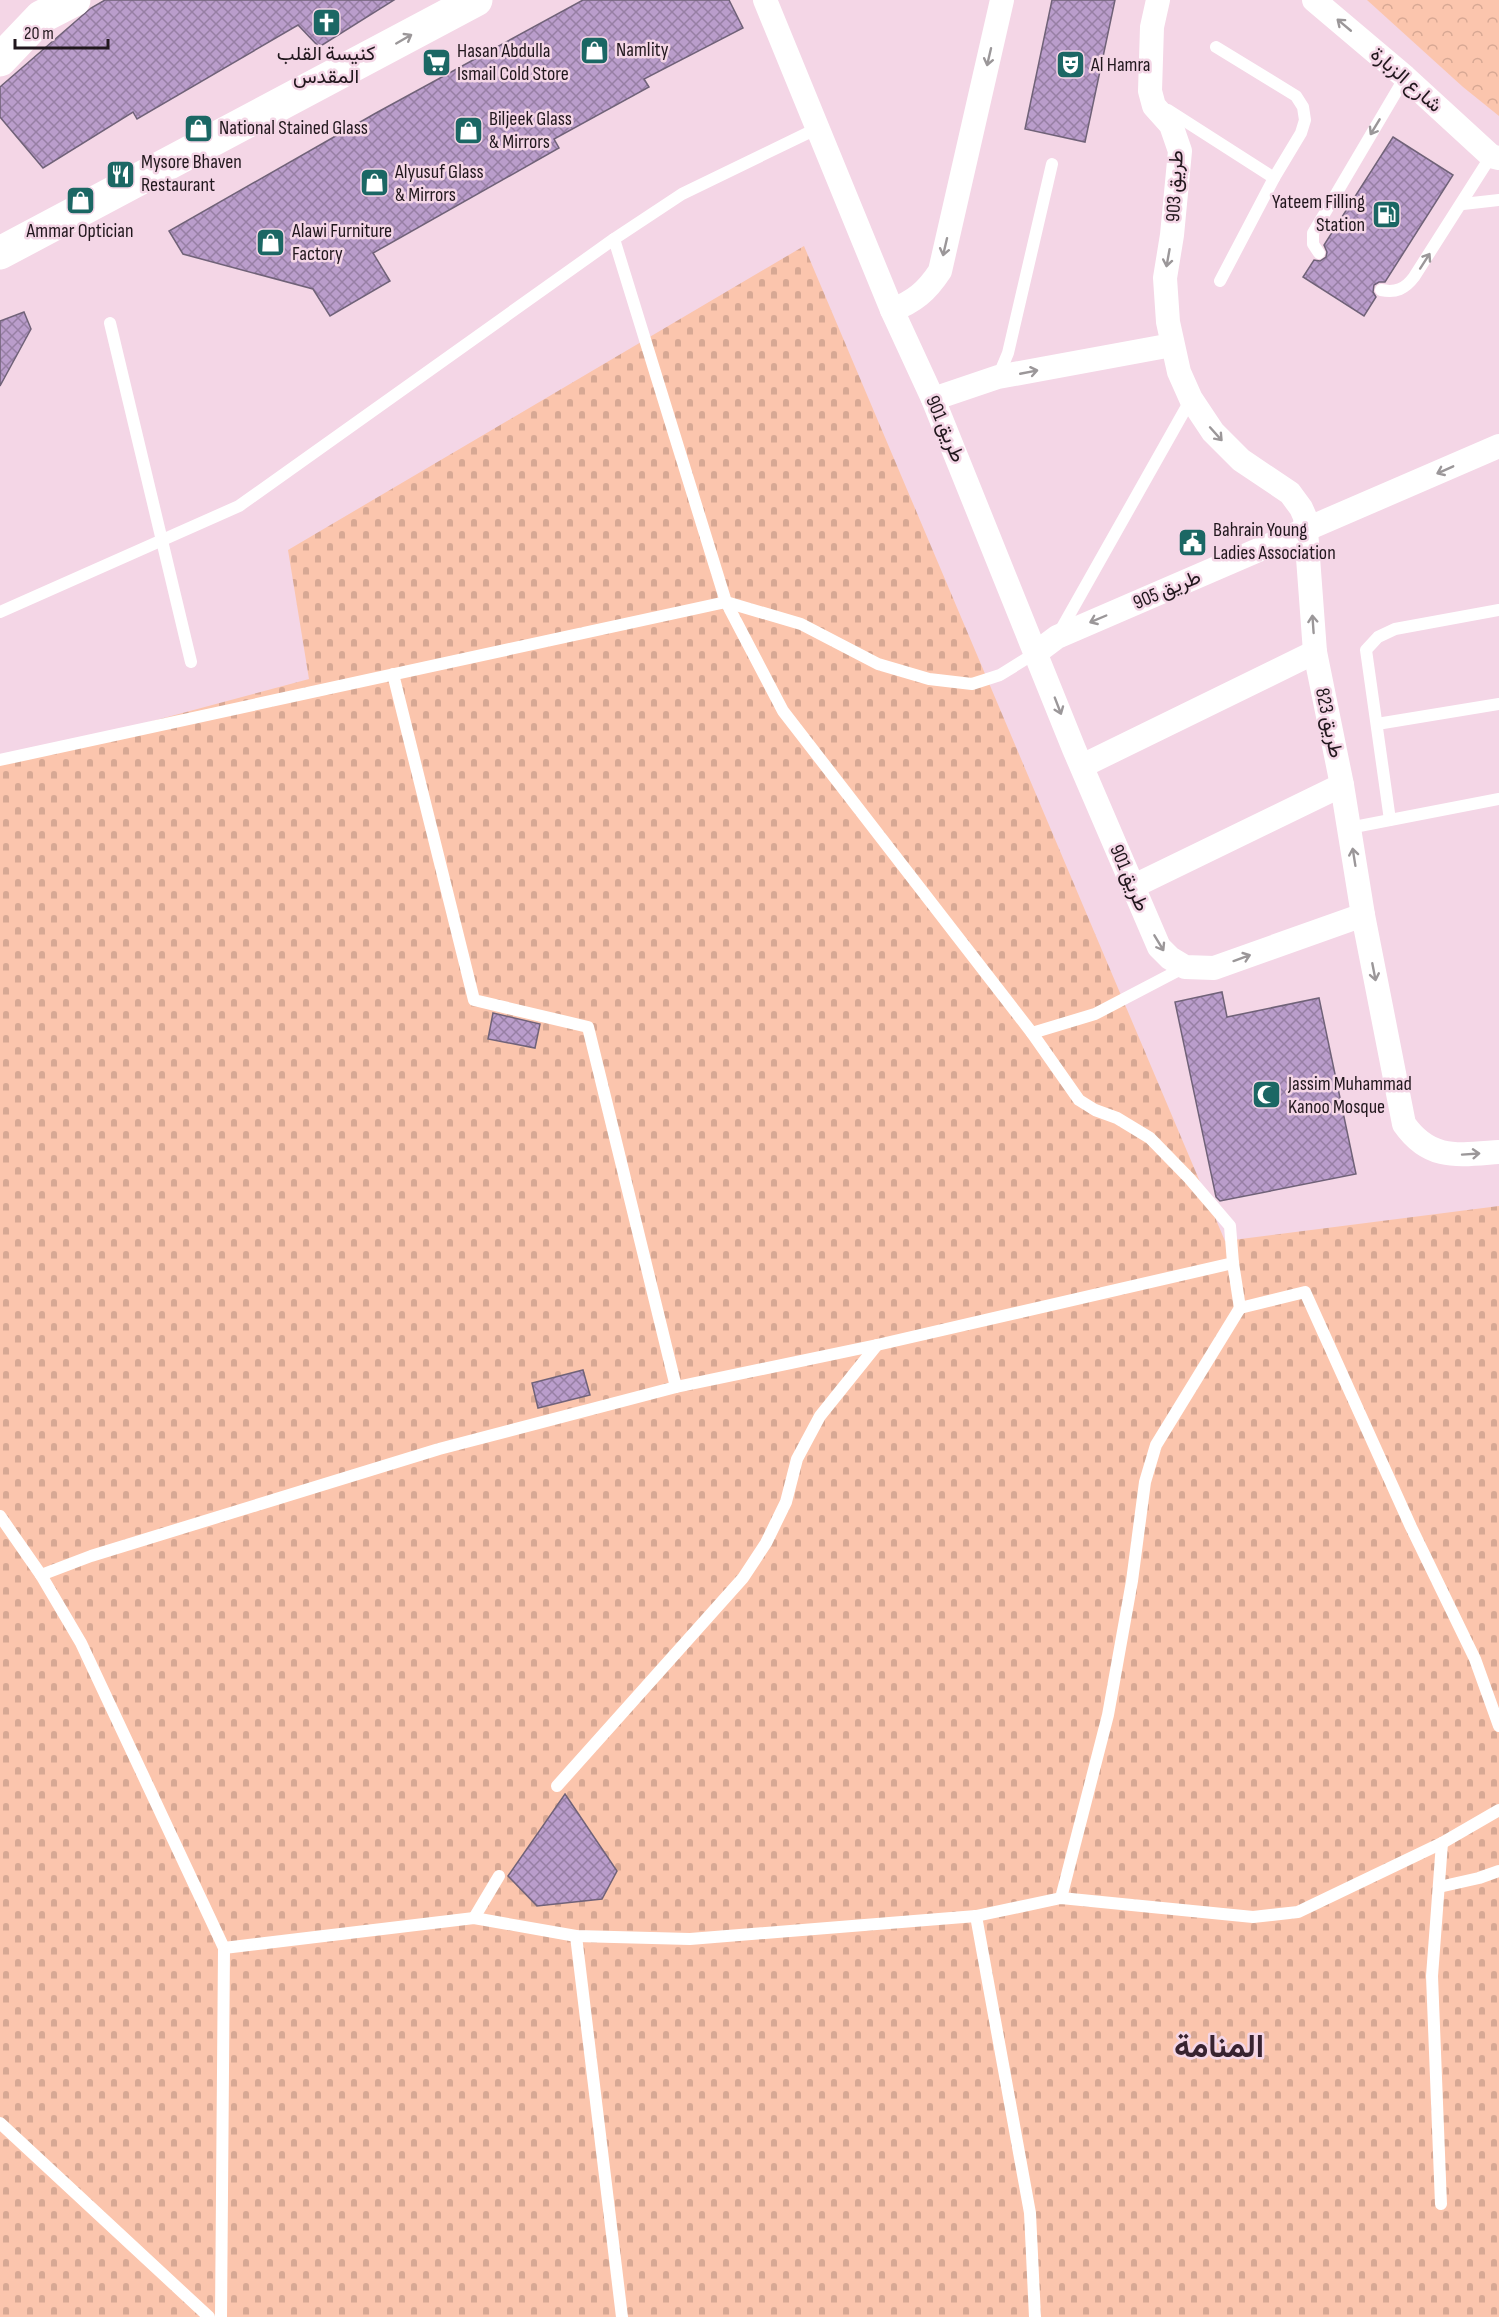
<svg xmlns="http://www.w3.org/2000/svg" width="1499" height="2317" font-family="'Sofia Sans Condensed',Vazirmatn,sans-serif">
<style>
.cemetery{fill:url(#cemetery-stones)}
.park{fill:url(#park-crowns)}
.building{fill:url(#building-cross-hatch);stroke:#706278;stroke-width:1.5}
.lines{fill:none;stroke-linecap:round;stroke-linejoin:round}
.lane{stroke:#fff;stroke-width:12}
.street{stroke:#fff;stroke-width:24}
.secondary{stroke:#fff;stroke-width:33}
.oneway{stroke:#9b9799}
.labels{text-anchor:middle;dominant-baseline:central;stroke-width:5;stroke-linejoin:round;paint-order:stroke}
.poi-label{font-size:20px;fill:#21171d;stroke:#f4d6e6;text-anchor:start}
.street-label{font-size:20px;fill:#21171d;stroke:#f4d6e6}
.town-label{font-size:32px;font-weight:bold;fill:#382330;stroke:#f4d6e6}
</style>
<defs>
<pattern id="cemetery-stones" width="16" height="16" patternUnits="userSpaceOnUse" patternTransform="scale(1.5)"><rect width="16" height="16" fill="#fbc5ad"/><path d="M2 7V4a2 2 0 0 1 4 0v3zM10 15v-3a2 2 0 0 1 4 0v3z" fill="#d7a894"/></pattern>
<pattern id="park-crowns" width="20" height="18" patternUnits="userSpaceOnUse" patternTransform="scale(1.5)"><rect width="20" height="18" fill="#fbc5ad"/><path d="M2 6a3 3 0 1 1 6 0M12 15a3 3 0 1 1 6 0" fill="none" stroke="#d7a894"/></pattern>
<pattern id="building-cross-hatch" width="8" height="8" patternUnits="userSpaceOnUse" patternTransform="scale(1.5)"><rect width="8" height="8" fill="#ba9dcb"/><path d="M0 0l8 8M0 8l8-8" fill="none" stroke="#977fa4"/></pattern>
</defs>
<rect width="100%" height="100%" fill="#f4d6e6"/>
<!-- cemetery -->
<path class="cemetery" d="M804 246 1225 1241 1499 1206V2317H0V762L309 679 288 550Z"/>
<!-- park -->
<path class="park" d="M1367 0H1499V116L1463 87Z"/>
<!-- building -->
<g class="building">
<path d="M105 0H394L319 47 298 25 137 119 133 112 43 168 0 117V87L91 8Z"/>
<path d="M583 0H729L743 28 644 79 649 87 554 139 559 148 373 253 390 281 330 316 313 289 183 254 169 231 376 113Z"/>
<path d="M1052 0H1115L1085 142 1025 129Z"/>
<path d="M1393 137 1453 175 1385 282H1379L1374 285 1373 292 1376 297 1364 316 1303 277 1314 260 1320 261 1326 257 1327 252 1324 245Z"/>
<path d="M24 312 31 329 0 386V321Z"/>
<path d="M1222 992 1227 1017 1319 998 1356 1174 1220 1201 1216 1197 1175 1002Z"/>
<path d="M493 1013 540 1024 535 1048 488 1039Z"/>
<path d="M583 1370 590 1395 538 1408 532 1383Z"/>
<path d="M565 1794 617 1871 602 1899 537 1906 508 1876Z"/>
</g>
<g class="lines">
<!-- lane -->
<g class="lane">
<path d="M1216 47 1296 96 1303 107 1305 120 1301 133 1274 178 1220 281"/>
<path d="M1168 110 1274 178"/>
<path d="M1463 204 1499 200"/>
<path d="M614 239 726 602 783 711 1032 1033 1095 1014 1185 967"/>
<path d="M1319 253 1313 244V233L1405 77"/>
<path d="M1381 290C1396 293 1405 289 1414 277L1491 156"/>
<path d="M110 323 191 662"/>
<path d="M998 377 1008 353 1052 164"/>
<path d="M0 612 239 506 614 239 682 194 816 129"/>
<path d="M1059 633 1191 399"/>
<path d="M393 674 474 1000 588 1027 676 1387"/>
<path d="M1377 724 1499 704"/>
<path d="M0 760 726 602 801 624 878 664 929 679 972 684 1000 675 1037 652"/>
<path d="M1390 820 1366 650 1378 637 1395 629 1499 610"/>
<path d="M1349 828 1499 799"/>
<path d="M1233 1263 1240 1308 1305 1292 1411 1527 1475 1659 1499 1726"/>
<path d="M0 1516 41 1575 81 1643 224 1948 221 2317"/>
<path d="M41 1575 91 1556 439 1449 676 1387 877 1345 1233 1263 1230 1226 1189 1178 1150 1138 1117 1118 1095 1110 1079 1100 1032 1033"/>
<path d="M557 1786 743 1578 766 1543 786 1502 797 1459 820 1416 877 1345"/>
<path d="M1439 1887 1479 1878 1499 1871"/>
<path d="M1061 1898 1108 1715 1132 1581 1145 1482 1156 1445 1240 1308"/>
<path d="M976 1916 1030 2213 1035 2317"/>
<path d="M474 1918 499 1876"/>
<path d="M576 1936 622 2317"/>
<path d="M224 1948 474 1918 576 1936 690 1939 976 1916 1061 1898 1253 1917 1298 1912 1442 1843 1499 1810"/>
<path d="M0 2123 209 2317"/>
<path d="M1441 2204 1432 1976 1442 1843"/>
</g>
<!-- street -->
<g class="street">
<path d="M765 0 892 310 933 399 1074 749 1159 947 1170 958 1185 967 1214 968 1363 915"/>
<path d="M1158 0 1152 27 1150 91 1154 106 1171 125 1180 151 1172 235 1165 278 1168 322 1179 372 1191 399 1213 432 1241 460 1290 493 1301 508 1305 517 1315 652 1342 785 1363 915 1404 1124C1430 1161 1458 1155 1499 1152"/>
<path d="M1314 0 1405 77 1491 156 1499 158"/>
<path d="M892 310C914 302 927 291 940 271L1002 0"/>
<path d="M933 399 998 377 1172 345"/>
<path d="M1037 652 1057 637 1499 446"/>
<path d="M1082 766 1315 652"/>
<path d="M1132 887 1342 785"/>
</g>
<!-- secondary -->
<g class="secondary">
<path d="M0 60 41 17 74 0"/>
<path d="M0 253 476 0"/>
</g>
</g>
<!-- one-way arrows -->
<defs><path id="oneway-shaft" d="M-6 0H5M1.5-3L5.5 0L1.5 3" fill="none" stroke-width="1.6" stroke-linecap="round" stroke-linejoin="round" transform="scale(1.5)"/></defs>
<g class="oneway">
<use href="#oneway-shaft" transform="translate(1344 25) rotate(-140)"/>
<use href="#oneway-shaft" transform="translate(404 39) rotate(-30)"/>
<use href="#oneway-shaft" transform="translate(989 57) rotate(103)"/>
<use href="#oneway-shaft" transform="translate(1375 127) rotate(121)"/>
<use href="#oneway-shaft" transform="translate(945 247) rotate(103)"/>
<use href="#oneway-shaft" transform="translate(1168 258) rotate(100)"/>
<use href="#oneway-shaft" transform="translate(1425 261) rotate(-57)"/>
<use href="#oneway-shaft" transform="translate(1029 372) rotate(-11)"/>
<use href="#oneway-shaft" transform="translate(1216 434) rotate(48)"/>
<use href="#oneway-shaft" transform="translate(1445 470) rotate(156)"/>
<use href="#oneway-shaft" transform="translate(1098 619) rotate(157)"/>
<use href="#oneway-shaft" transform="translate(1313 624) rotate(-94)"/>
<use href="#oneway-shaft" transform="translate(1058 706) rotate(69)"/>
<use href="#oneway-shaft" transform="translate(1354 857) rotate(-99)"/>
<use href="#oneway-shaft" transform="translate(1159 943) rotate(59)"/>
<use href="#oneway-shaft" transform="translate(1242 958) rotate(-20)"/>
<use href="#oneway-shaft" transform="translate(1374 972) rotate(79)"/>
<use href="#oneway-shaft" transform="translate(1471 1154) rotate(-4)"/>
</g>
<!-- icons -->
<defs>
<symbol id="church-square" viewBox="-11 -11 22 22"><rect x="-9" y="-9" width="18" height="18" rx="4" fill="#1b6764" stroke="#f4d6e6"/><path d="M-1.2-6h2.4v3.5h3.3v2.4h-3.3V6h-2.4V-.1h-3.3v-2.4h3.3Z" fill="#fff"/></symbol>
<symbol id="shop-square" viewBox="-11 -11 22 22"><rect x="-9" y="-9" width="18" height="18" rx="4" fill="#1b6764" stroke="#f4d6e6"/><path d="M-5-2.5h2.3a2.7 3.5 0 0 1 5.4 0H5L5.5 6h-11ZM-1.5-2.5h3a1.5 2.3 0 0 0-3 0Z" fill="#fff"/></symbol>
<symbol id="supermarket-square" viewBox="-11 -11 22 22"><rect x="-9" y="-9" width="18" height="18" rx="4" fill="#1b6764" stroke="#f4d6e6"/><path d="M-6-5.5h2.5l.6 2H6L4.5 2H-2.5L-4.4-4H-6ZM-1.5 3.2a1.3 1.3 0 1 0 .1 0ZM3 3.2a1.3 1.3 0 1 0 .1 0Z" fill="#fff"/></symbol>
<symbol id="theatre-square" viewBox="-11 -11 22 22"><rect x="-9" y="-9" width="18" height="18" rx="4" fill="#1b6764" stroke="#f4d6e6"/><path d="M-5-5.5Q0-4 5-5.5V0Q5 5 0 6Q-5 5-5 0ZM-3.3-2.5H-1v1.5H-3.3ZM1-2.5H3.3v1.5H1ZM-2.8 1Q0 5.5 2.8 1Z" fill="#fff"/></symbol>
<symbol id="restaurant-square" viewBox="-11 -11 22 22"><rect x="-9" y="-9" width="18" height="18" rx="4" fill="#1b6764" stroke="#f4d6e6"/><path d="M-5-6h1v4h1v-4h1v4h1v-4h1v5L-1.5 .5V6h-2V.5L-5-1ZM5-6V6H3V1.5H1.5Q1.5-4 5-6Z" fill="#fff"/></symbol>
<symbol id="fuel-square" viewBox="-11 -11 22 22"><rect x="-9" y="-9" width="18" height="18" rx="4" fill="#1b6764" stroke="#f4d6e6"/><path d="M-5.5-6h7V0h2V4h1.3V-2.5L3-4.5l.8-.8L6-3V5H2.5V1h-1V6h-7ZM-4.2-4.7v3.2H.2V-4.7Z" fill="#fff"/></symbol>
<symbol id="civic-square" viewBox="-11 -11 22 22"><rect x="-9" y="-9" width="18" height="18" rx="4" fill="#1b6764" stroke="#f4d6e6"/><path d="M-.6-6.5H3V-4.5H.6V-3L4-1V1h2V6H-6V1h2V-1L-.6-3ZM-1.2 2.5V6h2.4V2.5Z" fill="#fff"/></symbol>
<symbol id="mosque-square" viewBox="-11 -11 22 22"><rect x="-9" y="-9" width="18" height="18" rx="4" fill="#1b6764" stroke="#f4d6e6"/><path d="M3.5-4.9A6 6 0 1 0 3.5 4.9A5 5 0 1 1 3.5-4.9Z" fill="#fff"/></symbol>
</defs>
<g fill-rule="evenodd">
<use href="#church-square" x="310" y="6" width="33" height="33"/>
<use href="#shop-square" x="578" y="34" width="33" height="33"/>
<use href="#supermarket-square" x="420" y="46" width="33" height="33"/>
<use href="#theatre-square" x="1054" y="48" width="33" height="33"/>
<use href="#shop-square" x="182" y="112" width="33" height="33"/>
<use href="#shop-square" x="452" y="114" width="33" height="33"/>
<use href="#restaurant-square" x="104" y="158" width="33" height="33"/>
<use href="#shop-square" x="358" y="166" width="33" height="33"/>
<use href="#shop-square" x="64" y="184" width="33" height="33"/>
<use href="#fuel-square" x="1370" y="198" width="33" height="33"/>
<use href="#shop-square" x="254" y="226" width="33" height="33"/>
<use href="#civic-square" x="1176" y="526" width="33" height="33"/>
<use href="#mosque-square" x="1250" y="1078" width="33" height="33"/>
</g>
<g class="labels">
<!-- poi labels -->
<g class="poi-label">
<text x="616" y="50">Namlity</text>
<text x="457" y="51">Hasan Abdulla<tspan x="457" dy="23">Ismail Cold Store</tspan></text>
<text x="326" y="54" text-anchor="middle">كنيسة القلب<tspan x="326" dy="23">المقدس</tspan></text>
<text x="1091" y="65">Al Hamra</text>
<text x="489" y="119">Biljeek Glass<tspan x="489" dy="23">&amp; Mirrors</tspan></text>
<text x="219" y="128">National Stained Glass</text>
<text x="141" y="162">Mysore Bhaven<tspan x="141" dy="23">Restaurant</tspan></text>
<text x="395" y="172">Alyusuf Glass<tspan x="395" dy="23">&amp; Mirrors</tspan></text>
<text x="1365" y="202" text-anchor="end">Yateem Filling<tspan x="1365" dy="23">Station</tspan></text>
<text x="80" y="231" text-anchor="middle">Ammar Optician</text>
<text x="292" y="231">Alawi Furniture<tspan x="292" dy="23">Factory</tspan></text>
<text x="1213" y="530">Bahrain Young<tspan x="1213" dy="23">Ladies Association</tspan></text>
<text x="1288" y="1084">Jassim Muhammad<tspan x="1288" dy="23">Kanoo Mosque</tspan></text>
</g>
<!-- street labels -->
<g class="street-label">
<text transform="translate(1406 80) rotate(41)">شارع الزبارة</text>
<text transform="translate(1175 186) rotate(-87)">طريق 903</text>
<text transform="translate(945 429) rotate(67)">طريق 901</text>
<text transform="translate(1167 590) rotate(-23)">طريق 905</text>
<text transform="translate(1329 723) rotate(78)">طريق 823</text>
<text transform="translate(1129 878) rotate(67)">طريق 901</text>
</g>
<!-- town labels -->
<g class="town-label">
<text x="1219" y="2047">المنامة</text>
</g>
</g>
<!-- scale -->
<path d="M15 39v9h93v-9" fill="none" stroke="#21171d" stroke-width="3"/>
<text x="24" y="39" font-size="18" fill="#21171d" stroke="#f4d6e6" stroke-width="4.5" paint-order="stroke">20 m</text>
</svg>
